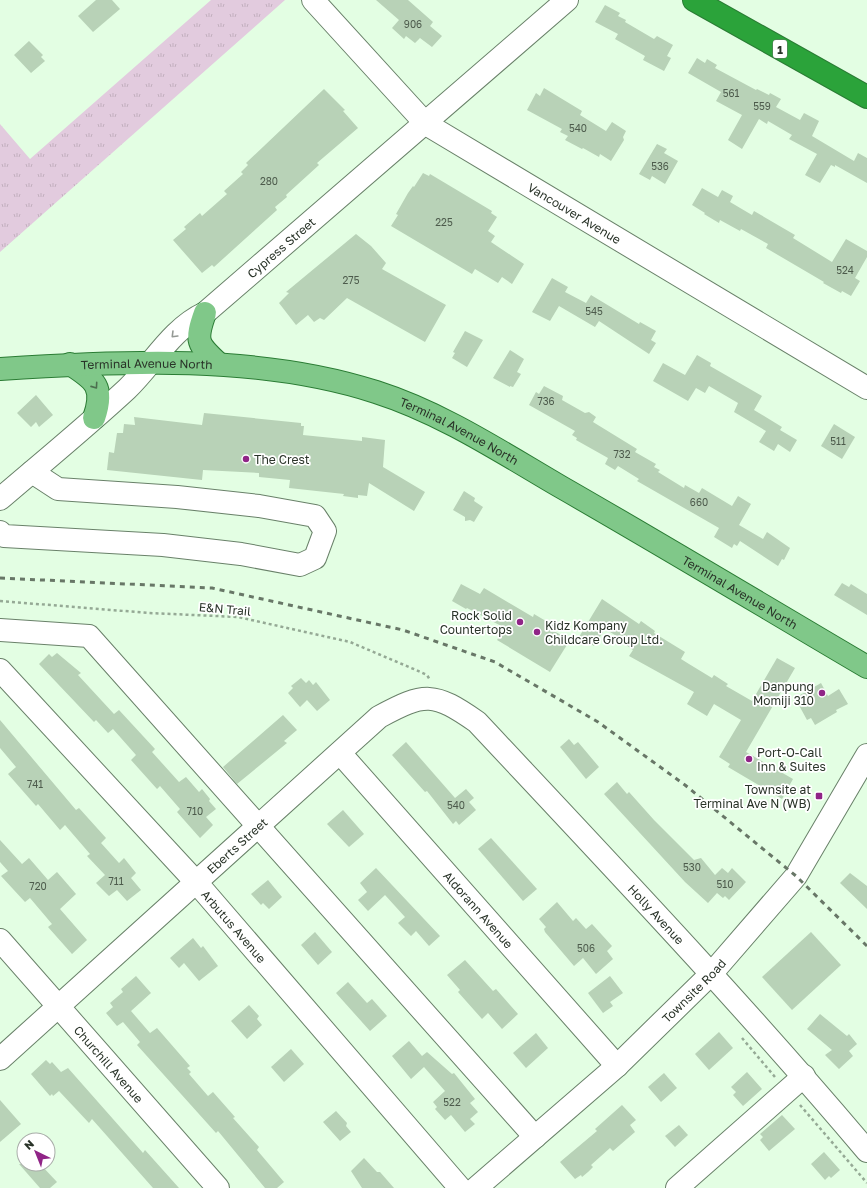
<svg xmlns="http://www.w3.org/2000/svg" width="867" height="1188" font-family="'Golos Text',sans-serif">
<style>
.park{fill:url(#park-tufts)}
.building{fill:#b8d2b7}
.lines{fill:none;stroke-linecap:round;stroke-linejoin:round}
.minor-casing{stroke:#698169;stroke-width:24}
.major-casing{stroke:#2a7c34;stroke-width:24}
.highway-casing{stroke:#2a7c34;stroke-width:24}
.path{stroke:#95a995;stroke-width:2.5;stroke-dasharray:3 3;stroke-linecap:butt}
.minor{stroke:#fff;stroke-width:22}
.major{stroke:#80c889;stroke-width:22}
.highway{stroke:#2ba33a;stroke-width:22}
.rail{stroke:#687767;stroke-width:3;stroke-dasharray:5 5;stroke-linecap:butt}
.oneway{stroke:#949994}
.oneway2{stroke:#4c6f4f}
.poi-dot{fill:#902487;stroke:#fff;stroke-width:1.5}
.labels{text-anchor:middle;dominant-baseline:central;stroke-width:3.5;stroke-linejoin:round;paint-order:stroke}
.number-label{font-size:10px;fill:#4d5b4c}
.shield{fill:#fff;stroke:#697068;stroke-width:1}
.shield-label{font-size:11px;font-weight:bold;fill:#293328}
.street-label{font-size:12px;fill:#293328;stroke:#fff}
.poi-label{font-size:12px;fill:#293328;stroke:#fff;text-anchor:start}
</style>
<defs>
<pattern id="park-tufts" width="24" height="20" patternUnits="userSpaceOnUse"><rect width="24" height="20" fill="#e2cbde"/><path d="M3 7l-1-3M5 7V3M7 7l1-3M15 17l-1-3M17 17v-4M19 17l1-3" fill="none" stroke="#c2afbe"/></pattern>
</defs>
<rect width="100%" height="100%" fill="#e3fee3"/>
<!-- park -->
<path class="park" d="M211 0H285L0 252V124L30 159Z"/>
<!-- building -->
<g class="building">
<path d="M96 0H112L120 9 93 32 78 16Z"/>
<path d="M376 0H408L433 22 430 26 442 36 432 47 420 38 415 43 406 36 404 39 392 28 399 20Z"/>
<path d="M605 5 620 13 618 16 626 20 625 22 654 39 657 36 673 45 667 56 671 58 664 71 643 60 645 56 615 39 618 34 595 22Z"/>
<path d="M29 41 43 55 41 57 45 61 31 73 14 55Z"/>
<path d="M697 58 705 63 707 59 717 65 715 68 756 90 757 89 769 95 770 93 781 99 776 107 800 120 804 113 819 121 812 136 854 161 858 153 867 158V183L835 165V167L831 165 820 183 805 175 817 154 789 139 792 135 768 121 767 124 759 119 742 149 728 140 742 115 716 101 721 92 688 73Z"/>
<path d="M544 88 582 111 580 115 606 131 612 122 626 131 623 137 624 140 611 161 600 154 599 157 583 148 582 149 565 140 568 136 560 132 562 129 527 110 536 93 540 96Z"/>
<path d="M324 89 345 110 343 111 358 128 317 163 319 165 286 195 287 197 275 207 277 210 214 267 212 265 202 273 173 240 186 229 184 227 200 213 202 216 227 194 224 191 243 174 241 172 248 165 246 163Z"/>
<path d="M657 144 667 149 664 153 678 161 665 184 652 176 650 180 639 174Z"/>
<path d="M423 173 429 176 430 174 492 211 491 213 497 217 488 231 495 236 491 242 524 264 512 284 502 277 498 283 475 269 472 274 391 226 398 215 396 214 408 193 413 186 414 187Z"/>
<path d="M702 188 718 197 722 190 733 196 730 202 752 215 754 211 795 235 793 238 832 262 846 239 867 251V257L855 278 860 281 851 296 842 291 841 293 823 283 824 282 766 248 768 244 741 229 740 231 720 220 719 223 704 214 705 213 692 205Z"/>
<path d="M356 234 371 246 386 263 382 269 446 305 425 342 347 298 324 320 320 318 314 322 308 315 296 325 279 303 289 293 286 292Z"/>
<path d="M552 278 568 287 565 292 586 303 591 295 639 324 640 322 656 331 651 340 656 343 649 354 599 321 595 327 559 306 550 321 532 312Z"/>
<path d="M465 331 483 340 467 367 452 358 455 353 453 352Z"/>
<path d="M510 350 524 359 517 372 521 374 513 387 510 386V387L493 378Z"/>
<path d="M697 355 711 363 710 366 762 396 754 410 782 427 780 430 797 440 790 452 778 444 774 451 759 442 766 431 734 412 738 403 709 386 705 393 696 388 688 401 653 381 663 363 685 375Z"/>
<path d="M544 386 563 396 562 400 585 413 589 412 596 417 593 422 637 449 635 452 656 464 654 467 660 470 658 472 684 488 685 485 699 493 702 488 732 506 738 496 751 504 739 525 763 539 767 532 790 548 784 560 782 559 778 566 740 541 737 546 734 544 732 548 714 537 719 528 637 481 639 479 618 466 615 470 605 464 608 458 576 440 577 438 572 435 575 431 529 405 536 392 539 394Z"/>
<path d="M36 395 53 415 39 427 36 422 31 427 17 413Z"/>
<path d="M204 413 301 423V426H304L303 435 362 441V437L385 440 383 467 425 492 414 511 369 483 367 496 358 495V498L343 496 344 494 289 488 290 480 259 477V473L203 470 202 480 107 470 109 452 114 453 117 433H123L124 424 135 425 134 417 202 425Z"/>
<path d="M834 424 855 437 842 459 821 446Z"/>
<path d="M464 491 475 498 474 501 483 507 474 522 470 520 465 521V517L453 510Z"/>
<path d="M842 583 849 587 851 584 867 594V615L834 595Z"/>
<path d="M461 584 480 594 484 588 533 617 534 614 556 627 554 631 570 640 550 672 497 640 505 628 467 608 466 609 452 601Z"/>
<path d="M602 599 639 624 641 621 655 631 654 633 685 652 681 659 689 664 712 678 714 675 728 684 726 686 752 701 777 658 795 668 746 752 793 779 782 799 728 767 730 764 719 757 741 720 714 704 707 716 687 704 694 692 629 656 633 650 626 645 628 643 605 629 594 646 579 637Z"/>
<path d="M57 653 81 673 78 675 114 714 119 710 155 749 152 752 179 782 186 777 199 792 202 789 210 799 209 801 216 809 206 817 213 825 200 838 177 812 180 809 160 786 157 789 131 760 136 755 113 729 108 733 96 720 94 722 39 664 49 654 52 657Z"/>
<path d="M301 678 306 683 309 680 313 685 316 682 330 700 317 711 307 700 300 707 288 693 293 688 291 686Z"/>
<path d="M821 683 828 696 839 689 848 704 836 710 837 712 815 725 811 718 807 720 795 698Z"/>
<path d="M283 715 297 730 284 741 287 743 237 784 223 767Z"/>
<path d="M0 720 76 810 79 808 106 838 101 843 119 863 124 858 136 873 131 878 141 890 127 901 117 890 109 896 96 883 105 875 87 856 90 854 65 825 60 830 38 804 36 806 8 774 16 767 0 748Z"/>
<path d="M569 739 574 745 578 742 599 767 586 779 560 747Z"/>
<path d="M406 742 455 798 466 789 474 798 469 802 476 810 459 825 456 821 453 824 427 791 425 792 392 755Z"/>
<path d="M617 782 627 794 629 792 654 820 694 860 701 858 715 875 722 868 728 873 732 868 746 882 729 900 725 896 723 898 717 893 708 903 685 882 604 794Z"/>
<path d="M343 810 364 834 349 847 327 824Z"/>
<path d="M491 838 537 889 523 901 478 849Z"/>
<path d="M0 840 22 864 29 858 48 880 57 872 76 894 60 909 87 940 72 954 48 927 52 924 30 898 25 902 1 876 8 871 0 862Z"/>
<path d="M376 868 440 936 429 946 416 931 411 936 398 923 405 917 385 895 368 911 358 900 367 892 360 883Z"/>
<path d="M850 873 867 886V909L840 883Z"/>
<path d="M268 880 282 897 269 909 263 903 261 905 251 894Z"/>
<path d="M557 902 573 921 576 918 586 929 592 924 612 946 607 951 613 959 596 974 583 958 574 966 545 932 544 929 546 927 539 919Z"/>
<path d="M315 932 332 952 318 965 301 945Z"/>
<path d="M811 932 841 965 792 1010 762 977Z"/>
<path d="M193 938 201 948 203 946 218 966 199 981 184 963 179 968 170 958Z"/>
<path d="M465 960 493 991 496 989 518 1014 502 1029 488 1013 482 1019 458 992 460 990 447 975Z"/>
<path d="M136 976 151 993 131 1011 150 1033 157 1028 190 1066 187 1068 191 1072 189 1074 208 1096 213 1092 235 1117 233 1118 259 1147 257 1150 284 1182 277 1188H265L218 1131 216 1133 137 1045 140 1042 123 1022 117 1026 106 1013 113 1007 110 1003 123 992 121 989Z"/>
<path d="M610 976 623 993 610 1002 613 1006 603 1013 588 993Z"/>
<path d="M348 982 367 1003 372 999 387 1016 370 1031 336 993Z"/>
<path d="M249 1005 259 1016 257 1019 262 1025 247 1039 231 1021Z"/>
<path d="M820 1014 847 1036 849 1034 857 1044 849 1051 853 1056 839 1069 825 1055 832 1050 807 1029Z"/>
<path d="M719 1032 733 1048 709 1070 695 1054Z"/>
<path d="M536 1033 548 1048 526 1068 513 1053Z"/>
<path d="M409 1041 422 1056 427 1052 452 1074 454 1073 475 1099 470 1103 478 1112 470 1119 475 1124 465 1132 451 1115 445 1120 435 1109 437 1107 433 1102 445 1091 424 1067 411 1079 392 1056Z"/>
<path d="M291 1049 304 1064 284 1082 271 1067Z"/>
<path d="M46 1060 50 1064 52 1062 61 1072 68 1068 143 1153 145 1150 179 1188H153L92 1119 89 1123 59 1091 53 1096 52 1094 50 1096 31 1074Z"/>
<path d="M747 1072 762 1089 743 1106 733 1095 736 1092 731 1087Z"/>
<path d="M664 1073 677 1088 661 1102 648 1087Z"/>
<path d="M0 1100 21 1124 0 1142Z"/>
<path d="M622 1105 636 1120 630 1125 635 1132 613 1151 610 1148 591 1165 593 1167 588 1172 582 1177 581 1175 575 1179 560 1162 597 1131 595 1129Z"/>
<path d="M336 1111 347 1123 346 1126 351 1132 340 1141 323 1122Z"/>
<path d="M782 1115 795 1129 769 1151 760 1140 763 1137 760 1134Z"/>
<path d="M679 1125 688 1135 675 1147 665 1136Z"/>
<path d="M824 1152 840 1170 831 1178 829 1176 825 1180 811 1164Z"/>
<path d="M364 1158 377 1172H380L394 1188H362L351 1171Z"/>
<path d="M19 1164H40L57 1182 50 1188H40Z"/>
</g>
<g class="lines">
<defs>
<g id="minor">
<path id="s1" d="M313 0 426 124 867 388"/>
<path id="s2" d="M0 499C42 463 86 427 127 389 153 364 171 329 205 313L567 0"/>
<path d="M0 532 4 536 163 545 241 554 300 565 315 558 325 531 315 516 259 506 177 497 58 489 32 472"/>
<path d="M0 630 89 636 535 1137"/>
<path id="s3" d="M0 670 196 882 460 1188"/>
<path id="s4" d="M340 753 617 1066"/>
<path id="s5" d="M0 940 218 1188"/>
<path id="s6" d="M0 1059 379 717C425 692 434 692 477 722 609 863 742 1003 867 1151"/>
<path id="s7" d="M476 1188 617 1066 712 973 796 876 867 755"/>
<path d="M677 1188 804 1076"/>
</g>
<g id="major">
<path d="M205 313C195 341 197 344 219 364"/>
<path d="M70 364C95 380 105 387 94 418"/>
<path id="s8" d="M0 369C122 361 259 354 376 392 442 413 501 452 561 487 664 546 765 607 867 667"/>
</g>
<path id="highway" d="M694 0 867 97"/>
</defs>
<!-- minor casing -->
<use href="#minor" class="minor-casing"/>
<!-- major casing -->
<use href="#major" class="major-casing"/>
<!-- highway casing -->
<use href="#highway" class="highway-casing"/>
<!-- path -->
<g class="path">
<path d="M0 601 149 613 238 617 350 642 416 670 427 675 430 680"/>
<path d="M742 1038 775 1077"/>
<path d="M800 1105 867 1183"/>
</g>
<!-- minor -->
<use href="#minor" class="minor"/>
<!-- major -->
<use href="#major" class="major"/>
<!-- highway -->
<use href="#highway" class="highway"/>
<!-- rail -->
<path class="rail" d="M0 578 212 588 403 630 495 662 598 722 685 785 796 876 867 946"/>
</g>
<!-- one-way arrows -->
<defs><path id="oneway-chevron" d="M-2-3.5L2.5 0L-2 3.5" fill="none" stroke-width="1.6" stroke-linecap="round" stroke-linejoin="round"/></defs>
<use class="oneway" href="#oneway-chevron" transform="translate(174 335) rotate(135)"/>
<use class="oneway2" href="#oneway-chevron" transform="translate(95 386) rotate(55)"/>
<!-- markers -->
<g class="poi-dot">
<circle cx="246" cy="459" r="4"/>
<circle cx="520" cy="622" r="4"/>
<circle cx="537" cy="632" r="4"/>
<circle cx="822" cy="693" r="4"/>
<circle cx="749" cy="759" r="4"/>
<rect x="815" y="792" width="8" height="8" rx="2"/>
</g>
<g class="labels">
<!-- number labels -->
<g class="number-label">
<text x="413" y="24">906</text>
<text x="731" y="93">561</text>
<text x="762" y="106">559</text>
<text x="578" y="128">540</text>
<text x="660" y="166">536</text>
<text x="269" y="181">280</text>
<text x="444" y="222">225</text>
<text x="845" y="270">524</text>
<text x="351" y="280">275</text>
<text x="594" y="311">545</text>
<text x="546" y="401">736</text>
<text x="838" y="441">511</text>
<text x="622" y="454">732</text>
<text x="699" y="502">660</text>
<text x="35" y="784">741</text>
<text x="456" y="805">540</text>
<text x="195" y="811">710</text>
<text x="692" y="867">530</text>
<text x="116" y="881">711</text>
<text x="725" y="884">510</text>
<text x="38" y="886">720</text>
<text x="586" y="948">506</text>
<text x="452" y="1102">522</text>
</g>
<!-- shield labels -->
<rect class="shield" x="773" y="40" width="14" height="18" rx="3"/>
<g class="shield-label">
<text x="780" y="49">1</text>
</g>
<!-- street labels -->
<g class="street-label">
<text stroke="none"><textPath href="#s1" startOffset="341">Vancouver Avenue</textPath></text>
<text stroke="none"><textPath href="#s2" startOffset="378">Cypress Street</textPath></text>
<text stroke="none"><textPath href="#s8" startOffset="147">Terminal Avenue North</textPath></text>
<text stroke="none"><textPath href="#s8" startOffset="471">Terminal Avenue North</textPath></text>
<text stroke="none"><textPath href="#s8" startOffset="795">Terminal Avenue North</textPath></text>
<text transform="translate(225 609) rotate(5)">E&amp;N Trail</text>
<text stroke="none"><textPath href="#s6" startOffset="319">Eberts Street</textPath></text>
<text stroke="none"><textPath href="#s4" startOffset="209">Aldorann Avenue</textPath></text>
<text stroke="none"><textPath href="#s6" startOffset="881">Holly Avenue</textPath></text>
<text stroke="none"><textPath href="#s3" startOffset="347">Arbutus Avenue</textPath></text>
<text stroke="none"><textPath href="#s7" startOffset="294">Townsite Road</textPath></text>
<text stroke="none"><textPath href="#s5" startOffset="165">Churchill Avenue</textPath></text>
</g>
<!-- poi labels -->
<g class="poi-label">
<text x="254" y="459">The Crest</text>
<text x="512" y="615" text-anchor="end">Rock Solid<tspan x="512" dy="14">Countertops</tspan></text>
<text x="545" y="625">Kidz Kompany<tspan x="545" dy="14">Childcare Group Ltd.</tspan></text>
<text x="814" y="686" text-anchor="end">Danpung<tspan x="814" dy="14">Momiji 310</tspan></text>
<text x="757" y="752">Port-O-Call<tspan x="757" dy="14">Inn &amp; Suites</tspan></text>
<text x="811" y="789" text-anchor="end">Townsite at<tspan x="811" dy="14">Terminal Ave N (WB)</tspan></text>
</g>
</g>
<!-- north arrow -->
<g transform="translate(36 1152) rotate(317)"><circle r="19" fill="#ffffff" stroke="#a9ada9"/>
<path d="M0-3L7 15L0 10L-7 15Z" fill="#902487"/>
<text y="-6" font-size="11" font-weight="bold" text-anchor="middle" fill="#293328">N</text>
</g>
</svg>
